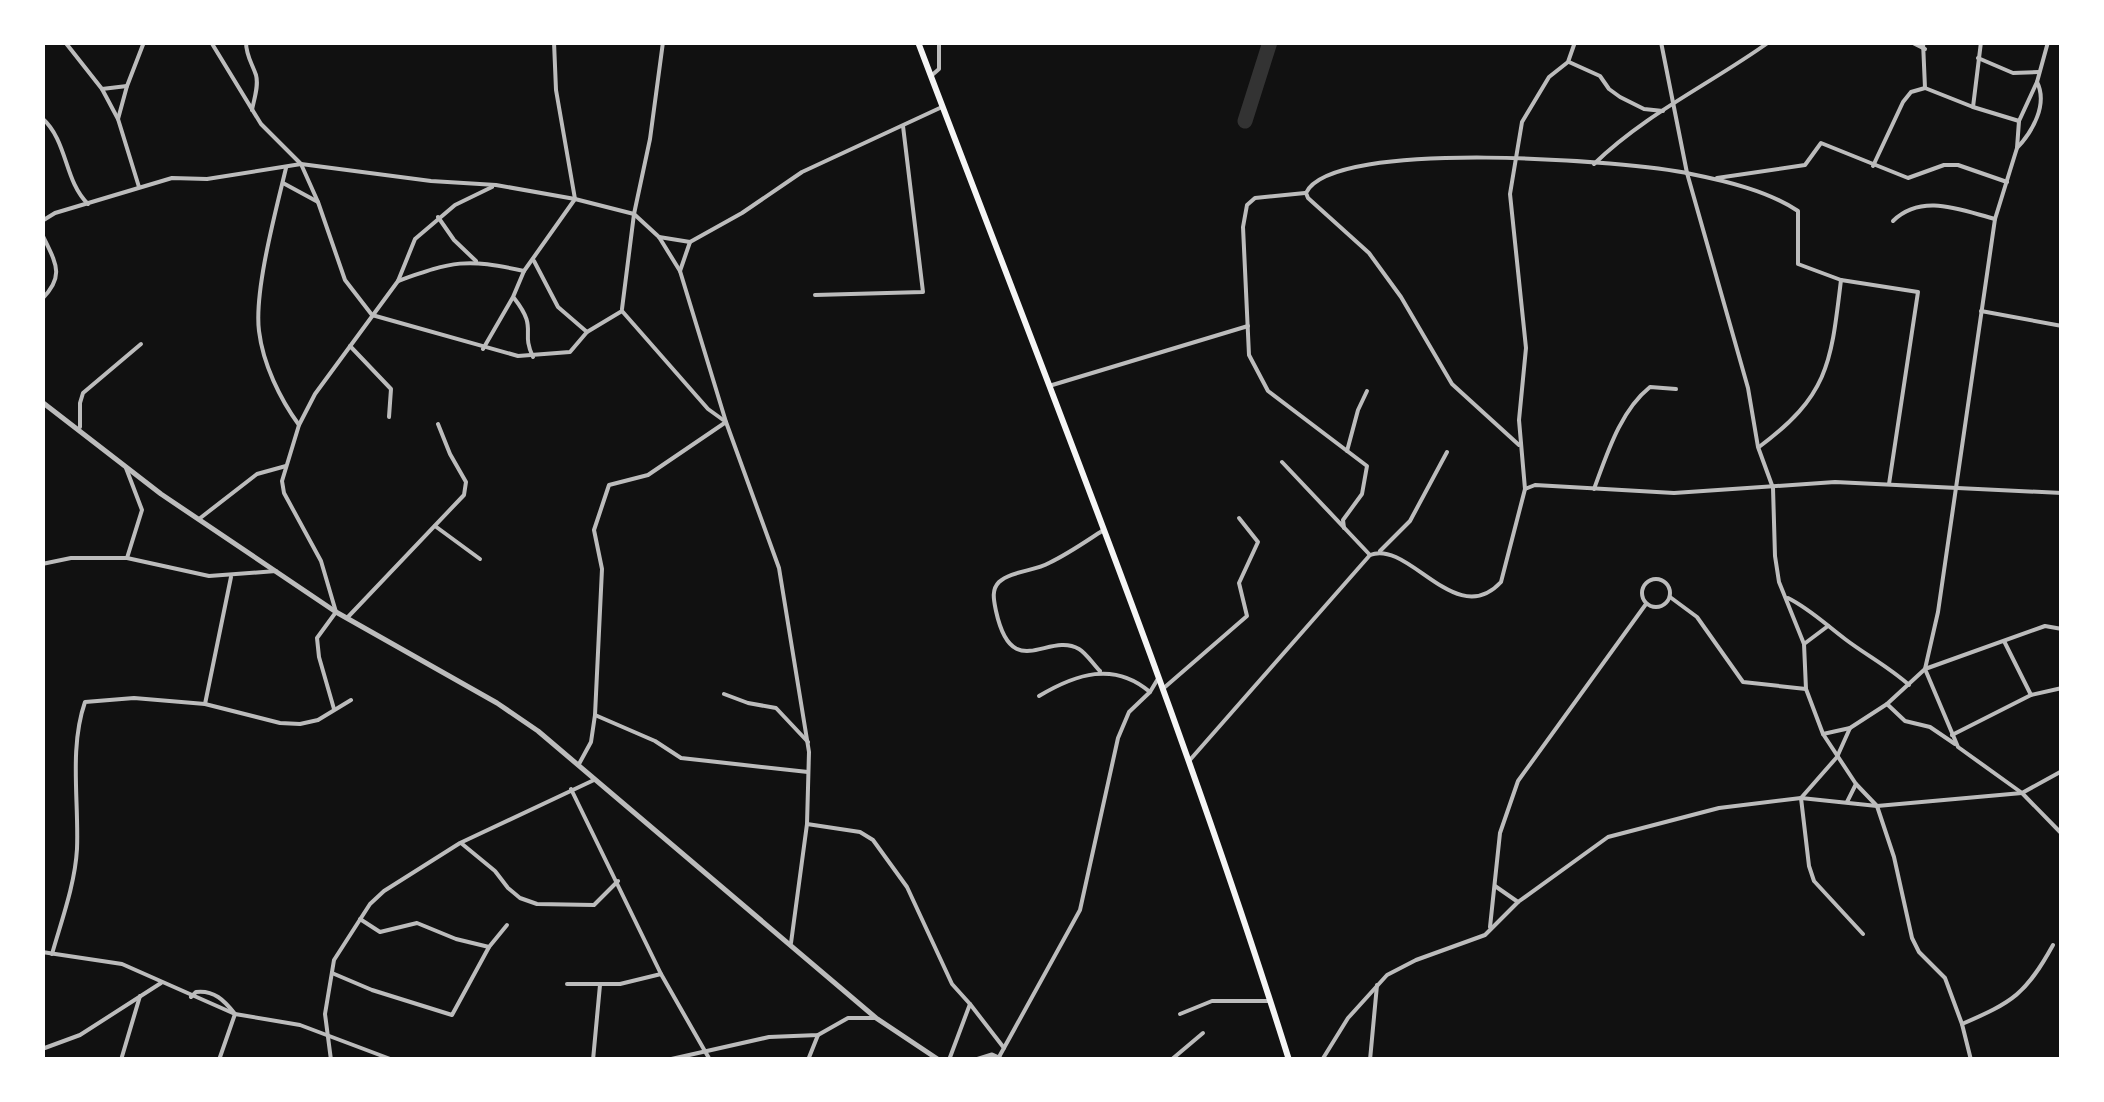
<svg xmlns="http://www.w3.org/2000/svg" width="2104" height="1102" font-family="Quicksand,sans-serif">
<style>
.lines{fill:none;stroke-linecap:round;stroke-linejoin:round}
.river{stroke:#333;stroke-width:15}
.minor{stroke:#bcbcbc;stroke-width:4}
.tertiary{stroke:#bcbcbc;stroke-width:5}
.primary{stroke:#f5f5f5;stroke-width:6}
</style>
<rect width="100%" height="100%" fill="#111"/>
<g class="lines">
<!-- river -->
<path class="river" d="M1245 121 1270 42"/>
<!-- minor -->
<g class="minor">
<path d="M65 42 102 89 118 119 139 187"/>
<path d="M211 42 261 124 301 164 318 202 345 280 372 315 518 356 570 352 587 332 622 311 708 409 726 422 648 475 609 485 594 530 602 569 595 715 591 742 579 764"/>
<path d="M246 42C246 56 252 63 256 75 259 86 254 99 252 110"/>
<path d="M1661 42 1687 173 1748 388 1758 447 1773 488 1775 556 1779 582 1804 644 1806 689 1823 734 1856 784 1877 806 1894 857 1912 938 1919 952 1945 978 1962 1024 1971 1060"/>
<path d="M1911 42 1925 49"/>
<path d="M1923 42 1925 88 1973 107 2019 121"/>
<path d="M1978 58 2013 73 2039 72"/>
<path d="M1569 62 1600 76 1609 89 1620 97 1644 109 1663 111"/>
<path d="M931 76 939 69V42"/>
<path d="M102 89 127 86"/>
<path d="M1973 107 1981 42"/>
<path d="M42 118C68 141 64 181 88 204"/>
<path d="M118 119 127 86 144 42"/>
<path d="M2017 148C2033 131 2048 104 2037 82"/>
<path d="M1594 164C1645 114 1712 83 1769 42"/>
<path d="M1873 166 1903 102 1911 92 1925 88"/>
<path d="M286 168C276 210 254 291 259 331 263 364 280 399 299 425"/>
<path d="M1717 178 1805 165 1821 143 1908 178 1944 165H1958L2007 182"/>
<path d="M283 183 318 202"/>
<path d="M1305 193 1255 198 1247 205 1243 227 1249 355 1268 391 1367 466 1362 494 1343 520 1344 528"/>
<path d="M438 217 454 240 476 261"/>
<path d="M42 221 55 213 172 178 207 179 301 164 431 181 496 185 575 199 634 214 659 237 680 271 726 422 779 568 809 752 807 824 791 943"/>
<path d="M1893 221C1922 193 1960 210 1995 219"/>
<path d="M42 234C55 262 66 275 42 299"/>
<path d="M659 237 690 242 742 213 802 172 942 107"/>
<path d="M534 261 558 307 587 332"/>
<path d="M680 271 690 242"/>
<path d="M398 281C454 261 465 258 524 271"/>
<path d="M815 295 923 292 903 126"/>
<path d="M514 298C539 330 520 330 533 357"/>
<path d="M622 309 634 214 650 139 663 42"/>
<path d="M1981 311 2062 326"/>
<path d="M350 346 391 389 389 417"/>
<path d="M483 349 513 297 524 271 575 199 556 90 554 42"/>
<path d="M1049 386 1248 326"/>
<path d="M80 427V403L83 393 141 344"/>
<path d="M1519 445 1452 384 1401 297 1369 253 1308 198 1306 193C1332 137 1632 161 1691 174 1726 181 1768 191 1798 211V264L1841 280 1918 292 1889 484"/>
<path d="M1759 447C1829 395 1831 363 1841 280"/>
<path d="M1347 451 1358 410 1367 391"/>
<path d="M1282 462 1370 555"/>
<path d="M126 468 142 510 127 558"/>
<path d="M1525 489 1535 485 1674 493 1835 482 2062 493"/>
<path d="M1594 489C1607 454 1620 411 1650 387L1676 389"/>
<path d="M199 519 257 474 286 466"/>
<path d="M435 526 480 559"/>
<path d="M1380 551 1410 521 1447 452"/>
<path d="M42 564 71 558H127L209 576 276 571"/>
<circle cx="1656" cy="593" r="14"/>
<path d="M1670 597 1697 617 1743 682 1806 689"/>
<path d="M1788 598C1810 609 1825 624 1845 639 1866 655 1889 667 1909 685"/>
<path d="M347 618 464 495 466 482 450 454 438 424"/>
<path d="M2062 629 2045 626 1925 669 1958 747 2022 793 2062 834"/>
<path d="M2004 641 2031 695"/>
<path d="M1804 644 1828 626"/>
<path d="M1100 671C1094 665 1086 653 1079 649 1048 631 1012 684 996 611 994 601 991 590 999 582 1011 571 1035 571 1049 563 1068 554 1085 542 1102 531"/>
<path d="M1165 687 1247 616 1239 583 1258 542 1239 518"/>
<path d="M724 694 748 703 776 708 808 742"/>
<path d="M1039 696C1076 674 1114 661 1150 692"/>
<path d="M205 704 231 577"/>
<path d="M1887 704 1905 721 1930 727 1955 744"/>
<path d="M334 709 319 657 317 638 336 612 321 561 284 493 282 481 299 425 315 394 398 281 415 239 455 205 492 187"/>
<path d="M595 715 655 741 681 758 808 772"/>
<path d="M1850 728 1837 757 1801 798 1809 866 1814 881 1863 934"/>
<path d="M1823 734 1850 728 1887 704 1925 669 1938 612 1995 219 2017 148 2019 121 2037 82 2048 42"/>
<path d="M1952 735 2031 695 2062 688"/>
<path d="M1189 761 1370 555C1409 539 1456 631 1501 582L1525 489 1519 420 1526 348 1510 194 1522 122 1549 77 1568 62 1575 42"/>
<path d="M571 789 661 974 710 1060"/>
<path d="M1847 802 1856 784"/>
<path d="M807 824 860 832 873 840 907 887 952 984 970 1004"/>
<path d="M461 843 495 871 508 888 520 898 537 904 594 905 618 881"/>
<path d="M1495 886 1518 902"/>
<path d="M360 919 380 932 417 923 456 939 489 947 507 925"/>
<path d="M1490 927 1500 833 1518 781 1646 604"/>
<path d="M42 952 122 964 235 1014 300 1025 393 1060"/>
<path d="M52 954C62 919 75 884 77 849 79 801 69 748 85 702L134 698 205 704 280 723 300 724 318 720 351 700"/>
<path d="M332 973 372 990 452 1015 489 947"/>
<path d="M567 984H620L661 974"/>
<path d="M191 997 196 992C214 990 224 1000 235 1014L219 1060"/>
<path d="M1180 1014 1212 1001H1270"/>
<path d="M1962 1024C2013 1002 2026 994 2053 945"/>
<path d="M42 1049 80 1035 161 983"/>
<path d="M999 1057 1080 910 1118 738 1129 712 1150 692 1159 677"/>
<path d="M121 1060 140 996"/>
<path d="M331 1060 325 1014 334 960 370 904 384 891 460 843 594 780"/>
<path d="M593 1060 600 985"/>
<path d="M667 1060 769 1037 818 1035 848 1018H876"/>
<path d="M808 1060 818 1035"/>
<path d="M949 1060 970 1004 1004 1048"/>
<path d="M1171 1060 1203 1033"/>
<path d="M1322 1060 1348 1018 1387 975 1416 960 1485 935 1518 902 1608 837 1719 808 1801 798 1877 806 2022 793 2062 771"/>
<path d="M1370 1060 1377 985"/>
</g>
<!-- tertiary -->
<g class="tertiary">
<path d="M42 402 161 494 336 612 497 703 538 731 876 1018 939 1060"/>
<path d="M976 1060 992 1055 1003 1060"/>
</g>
<!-- primary -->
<path class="primary" d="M918 42C1046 380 1181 715 1289 1060"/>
</g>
<!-- border -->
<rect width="2104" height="1102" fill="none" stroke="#ffffff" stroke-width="90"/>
</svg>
